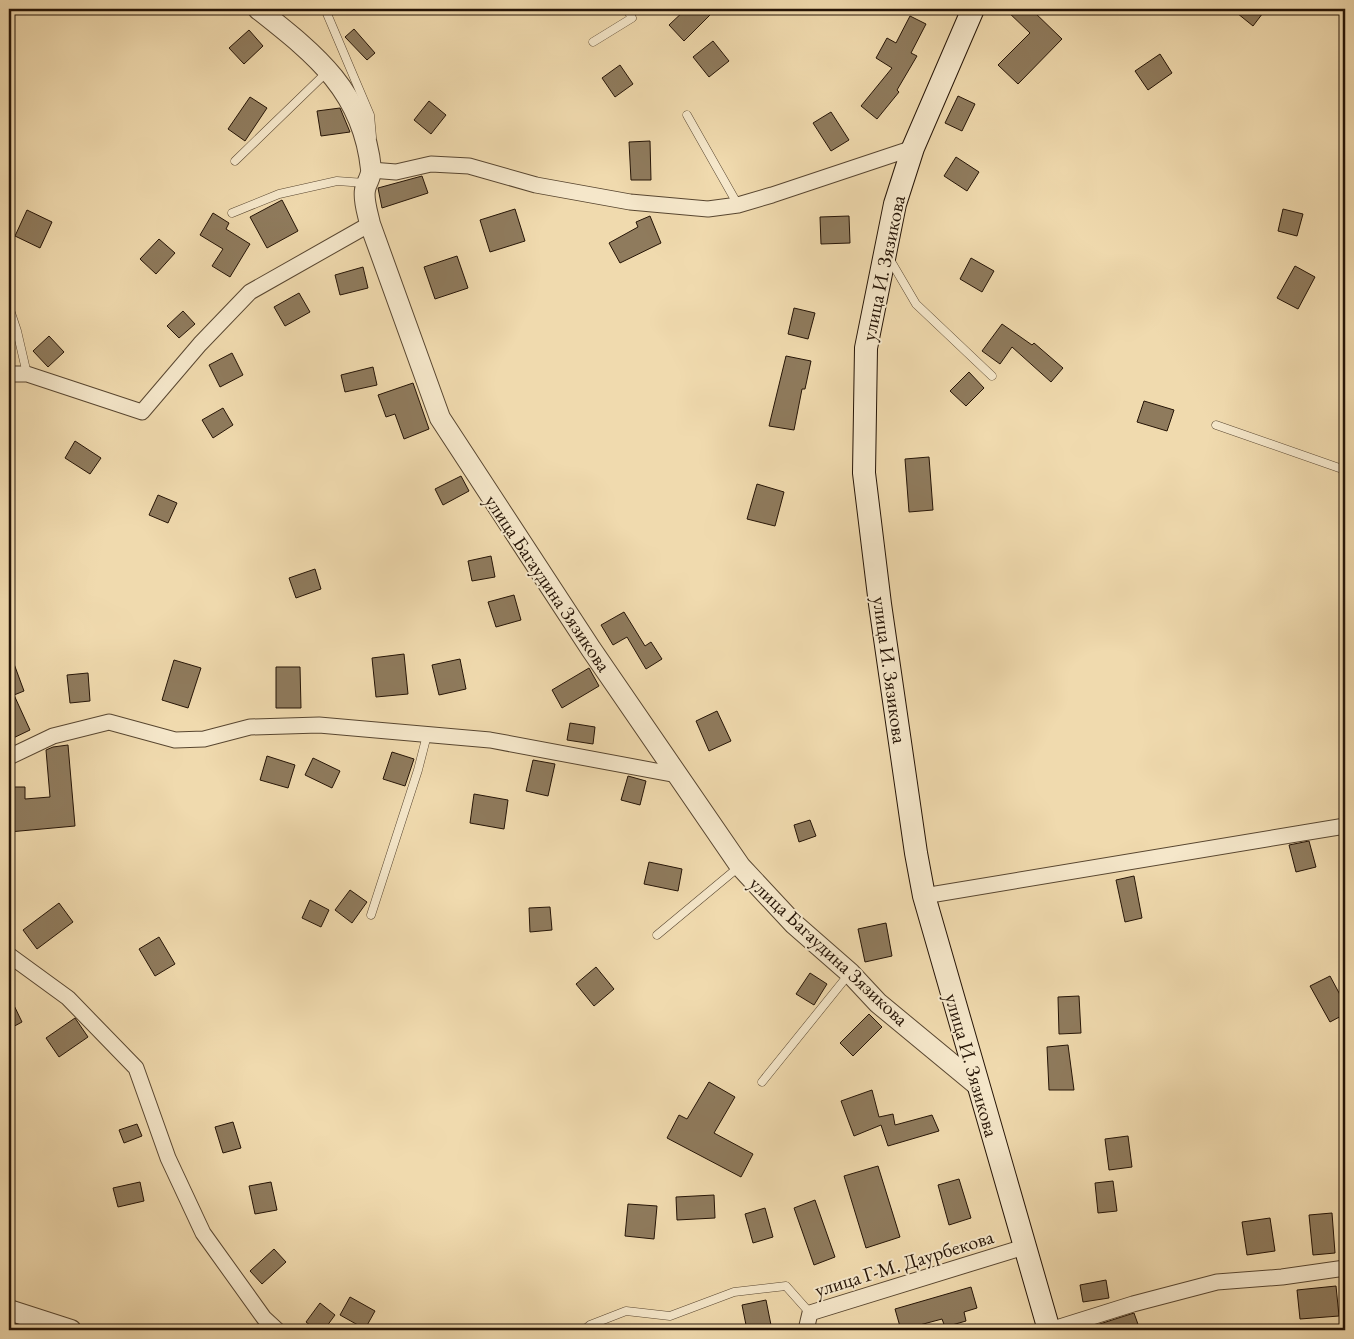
<svg xmlns="http://www.w3.org/2000/svg" width="1354" height="1339" font-family="'EB Garamond',serif">
<style>
.building{fill:#8f7b5d;stroke:#251406}
.lines{fill:none;stroke-linecap:round;stroke-linejoin:round}
.service-casing{stroke:#584630;stroke-width:9}
.minor-casing{stroke:#584630;stroke-width:17}
.tertiary-casing{stroke:#584630;stroke-width:22}
.secondary-casing{stroke:#251406;stroke-width:24}
.service{stroke:#f5e7ca;stroke-width:8}
.minor{stroke:#f5e7ca;stroke-width:15}
.tertiary{stroke:#f5e7ca;stroke-width:20}
.secondary{stroke:#f5e7ca;stroke-width:22}
.labels{text-anchor:middle;dominant-baseline:central;stroke-width:4;stroke-linejoin:round;paint-order:stroke}
.street-label{font-size:20px;fill:#251406;stroke:#f5e7ca}
</style>
<rect width="100%" height="100%" fill="#f0daae"/>
<filter id="stains"><feTurbulence type="fractalNoise" baseFrequency=".004" numOctaves="4"/><feColorMatrix values="0 0 0 0 .2 0 0 0 0 .09 0 0 0 0 .02 0 0 0 .5 -.17"/></filter>
<radialGradient id="worn" r=".72"><stop offset=".6" stop-color="#630" stop-opacity="0"/><stop offset="1" stop-color="#630" stop-opacity=".3"/></radialGradient>
<!-- building -->
<g class="building">
<path d="M686 9H716L684 41 669 25Z"/>
<path d="M1005 9H1031L1062 39 1018 84 998 65 1030 33Z"/>
<path d="M1232 9H1266L1253 26Z"/>
<path d="M910 16 926 24 911 53 917 56 897 90 899 92 877 119 861 106 892 68 876 58 887 38 896 43Z"/>
<path d="M354 29 375 53 367 60 345 37Z"/>
<path d="M249 30 263 46 244 64 229 48Z"/>
<path d="M713 41 729 61 709 77 693 57Z"/>
<path d="M1160 54 1172 73 1148 90 1135 71Z"/>
<path d="M620 65 633 84 615 97 602 78Z"/>
<path d="M958 96 975 104 962 131 945 123Z"/>
<path d="M250 97 267 108 245 141 228 129Z"/>
<path d="M429 101 446 115 431 134 414 120Z"/>
<path d="M340 108 350 132 321 136 317 111Z"/>
<path d="M831 112 849 140 831 151 813 123Z"/>
<path d="M650 141 651 180H631L629 142Z"/>
<path d="M956 157 979 172 967 191 944 176Z"/>
<path d="M422 176 428 193 382 208 378 188Z"/>
<path d="M282 200 298 231 267 248 250 217Z"/>
<path d="M515 209 525 241 490 252 480 220Z"/>
<path d="M1283 209 1303 214 1297 236 1278 231Z"/>
<path d="M27 210 52 222 40 248 15 236Z"/>
<path d="M213 213 229 223 226 229 250 244 230 277 212 266 223 249 200 235Z"/>
<path d="M650 216 661 243 620 263 609 243 638 227 636 222Z"/>
<path d="M849 216 850 243 821 244 820 217Z"/>
<path d="M159 239 175 253 156 274 140 259Z"/>
<path d="M457 256 468 288 435 299 424 267Z"/>
<path d="M971 258 994 271 982 292 960 279Z"/>
<path d="M1295 266 1315 277 1298 309 1277 298Z"/>
<path d="M363 267 368 288 340 295 335 275Z"/>
<path d="M299 293 310 312 285 326 274 307Z"/>
<path d="M794 308 815 313 808 339 788 334Z"/>
<path d="M183 311 195 324 179 338 167 326Z"/>
<path d="M1002 324 1032 345 1034 343 1063 368 1051 382 1012 347 1000 364 982 351Z"/>
<path d="M49 336 64 352 48 367 33 351Z"/>
<path d="M232 353 243 375 220 387 209 365Z"/>
<path d="M786 356 811 361 805 389H802L794 430 769 426Z"/>
<path d="M373 367 377 385 345 392 341 375Z"/>
<path d="M969 372 984 388 966 406 950 391Z"/>
<path d="M413 383 429 429 404 439 395 414 386 417 378 395Z"/>
<path d="M1144 401 1174 410 1167 431 1137 422Z"/>
<path d="M223 408 233 425 213 438 202 420Z"/>
<path d="M75 441 101 458 90 474 65 458Z"/>
<path d="M929 457 933 510 909 512 905 459Z"/>
<path d="M461 476 469 491 443 505 435 489Z"/>
<path d="M757 484 784 492 775 526 747 519Z"/>
<path d="M158 495 177 503 168 523 149 515Z"/>
<path d="M491 556 495 577 472 581 468 561Z"/>
<path d="M315 569 321 589 296 598 289 578Z"/>
<path d="M514 595 521 620 496 627 488 602Z"/>
<path d="M624 612 645 646 651 642 662 659 646 669 627 637 613 645 601 625Z"/>
<path d="M10 653 24 691 14 695 30 730 9 740Z"/>
<path d="M404 654 408 694 376 697 372 658Z"/>
<path d="M460 659 466 689 439 695 432 665Z"/>
<path d="M174 660 201 668 188 708 162 700Z"/>
<path d="M276 667H300L301 708H276Z"/>
<path d="M589 668 599 686 562 708 552 690Z"/>
<path d="M88 673 90 701 70 703 67 675Z"/>
<path d="M717 711 731 741 709 751 696 721Z"/>
<path d="M570 723 595 727 593 744 567 740Z"/>
<path d="M68 745 75 826 9 832V787H25V799L50 797 46 750 53 747Z"/>
<path d="M392 752 414 759 405 786 383 779Z"/>
<path d="M267 756 295 765 288 788 260 780Z"/>
<path d="M313 758 340 771 332 788 305 775Z"/>
<path d="M533 760 555 764 548 796 526 791Z"/>
<path d="M628 776 646 781 640 805 621 800Z"/>
<path d="M474 794 508 800 504 829 470 823Z"/>
<path d="M810 820 816 836 799 842 794 825Z"/>
<path d="M1309 841 1316 867 1296 872 1289 845Z"/>
<path d="M649 862 682 869 678 891 644 884Z"/>
<path d="M1134 876 1142 918 1125 922 1116 880Z"/>
<path d="M350 890 367 902 352 923 335 910Z"/>
<path d="M310 900 329 910 321 927 302 918Z"/>
<path d="M59 903 73 922 37 949 23 930Z"/>
<path d="M550 907 552 930 530 932 529 908Z"/>
<path d="M886 923 892 956 865 962 858 929Z"/>
<path d="M159 937 175 964 155 976 139 949Z"/>
<path d="M596 967 614 989 594 1006 576 984Z"/>
<path d="M810 973 827 984 814 1005 796 994Z"/>
<path d="M1330 976 1345 1004V1014L1330 1022 1310 986Z"/>
<path d="M9 995 22 1022 9 1029Z"/>
<path d="M1079 996 1081 1033 1059 1034 1058 997Z"/>
<path d="M869 1014 882 1027 853 1056 840 1043Z"/>
<path d="M75 1018 88 1037 59 1057 46 1038Z"/>
<path d="M1068 1045 1074 1090H1049L1047 1047Z"/>
<path d="M709 1082 735 1097 714 1133 753 1154 741 1177 667 1138 679 1115 687 1119Z"/>
<path d="M872 1090 879 1117 893 1114 895 1125 932 1115 939 1131 888 1146 881 1125 854 1136 841 1101Z"/>
<path d="M233 1122 241 1148 223 1153 215 1127Z"/>
<path d="M137 1124 142 1136 124 1143 119 1130Z"/>
<path d="M1128 1136 1132 1167 1109 1170 1105 1139Z"/>
<path d="M878 1166 900 1237 866 1248 844 1176Z"/>
<path d="M959 1179 971 1218 949 1225 938 1185Z"/>
<path d="M1113 1181 1117 1211 1098 1213 1095 1183Z"/>
<path d="M140 1182 144 1201 118 1207 113 1188Z"/>
<path d="M271 1182 277 1210 255 1214 249 1186Z"/>
<path d="M714 1195 715 1218 677 1220 676 1197Z"/>
<path d="M815 1200 835 1257 814 1265 794 1208Z"/>
<path d="M628 1204 657 1206 654 1239 625 1236Z"/>
<path d="M765 1208 773 1237 753 1243 745 1214Z"/>
<path d="M1332 1213 1335 1253 1313 1255 1309 1215Z"/>
<path d="M1270 1218 1275 1251 1247 1255 1242 1222Z"/>
<path d="M274 1249 286 1262 262 1284 250 1271Z"/>
<path d="M1106 1280 1109 1298 1083 1302 1080 1285Z"/>
<path d="M1336 1286 1339 1316 1300 1319 1297 1290Z"/>
<path d="M971 1287 977 1308 964 1312 966 1321 945 1327 942 1319 901 1330 895 1309Z"/>
<path d="M350 1297 375 1311 365 1329 340 1315Z"/>
<path d="M766 1300 772 1330H747L742 1305Z"/>
<path d="M320 1303 335 1315 324 1330H316L306 1322Z"/>
<path d="M1134 1313 1140 1330H1081Z"/>
</g>
<g class="lines">
<defs>
<g id="service">
<path d="M325 9 370 115 372 137"/>
<path d="M593 42 632 18 627 9"/>
<path d="M687 115 738 205"/>
<path d="M235 161 327 72"/>
<path d="M232 213 279 194 337 181 365 183"/>
<path d="M889 258 916 304 992 376"/>
<path d="M9 307 17 331 27 374"/>
<path d="M1216 425 1345 470"/>
<path d="M371 915 418 770 427 735"/>
<path d="M657 935 740 866"/>
<path d="M762 1082 849 974"/>
<path d="M584 1330 590 1325 626 1311 670 1316 734 1292 786 1286 810 1313"/>
</g>
<g id="minor">
<path d="M371 170 396 172 431 164 469 166 536 185 630 202 708 209 738 205 772 195 913 148"/>
<path d="M9 374H27L142 412 200 344 250 292 370 224"/>
<path d="M9 757 53 736 109 722 175 740 204 739 250 727 319 725 490 740 677 775"/>
<path d="M924 896 1345 826"/>
<path d="M9 955 68 998 136 1068 168 1158 203 1233 264 1318 277 1330"/>
<path d="M806 1330 810 1313 1027 1246"/>
<path d="M1050 1330 1133 1304 1217 1282 1282 1277 1345 1268"/>
</g>
<g id="tertiary">
<path d="M258 9C315 54 363 91 371 169 372 176 366 183 365 190 363 200 368 214 370 224L440 418 591 649 740 866 794 924 850 973 878 1003 976 1084"/>
<path d="M9 1310 71 1330"/>
</g>
<path id="secondary" d="M973 9 913 148 895 204 866 348 864 473 880 604 916 853 924 896 1049 1330"/>
</defs>
<!-- service casing -->
<use href="#service" class="service-casing"/>
<!-- minor casing -->
<use href="#minor" class="minor-casing"/>
<!-- tertiary casing -->
<use href="#tertiary" class="tertiary-casing"/>
<!-- secondary casing -->
<use href="#secondary" class="secondary-casing"/>
<!-- service -->
<use href="#service" class="service"/>
<!-- minor -->
<use href="#minor" class="minor"/>
<!-- tertiary -->
<use href="#tertiary" class="tertiary"/>
<!-- secondary -->
<use href="#secondary" class="secondary"/>
</g>
<g class="labels">
<!-- street labels -->
<g class="street-label">
<text transform="translate(883 268) rotate(-78)">улица И. Зязикова</text>
<text transform="translate(548 583) rotate(56)">улица Багаудина Зязикова</text>
<text transform="translate(890 670) rotate(82)">улица И. Зязикова</text>
<text transform="translate(829 951) rotate(43)">улица Багаудина Зязикова</text>
<text transform="translate(972 1065) rotate(74)">улица И. Зязикова</text>
<text transform="translate(904 1263) rotate(-17)">улица Г-М. Даурбекова</text>
</g>
</g>
<!-- margin -->
<rect width="1354" height="1339" fill="none" stroke="#f0daae" stroke-width="30"/>
<rect x="10" y="10" width="1334" height="1319" fill="none" stroke="#251406" stroke-width="2.5"/>
<rect x="15" y="15" width="1324" height="1309" fill="none" stroke="#251406"/>
<rect width="100%" height="100%" filter="url(#stains)"/>
<rect width="100%" height="100%" fill="url(#worn)"/>
</svg>
